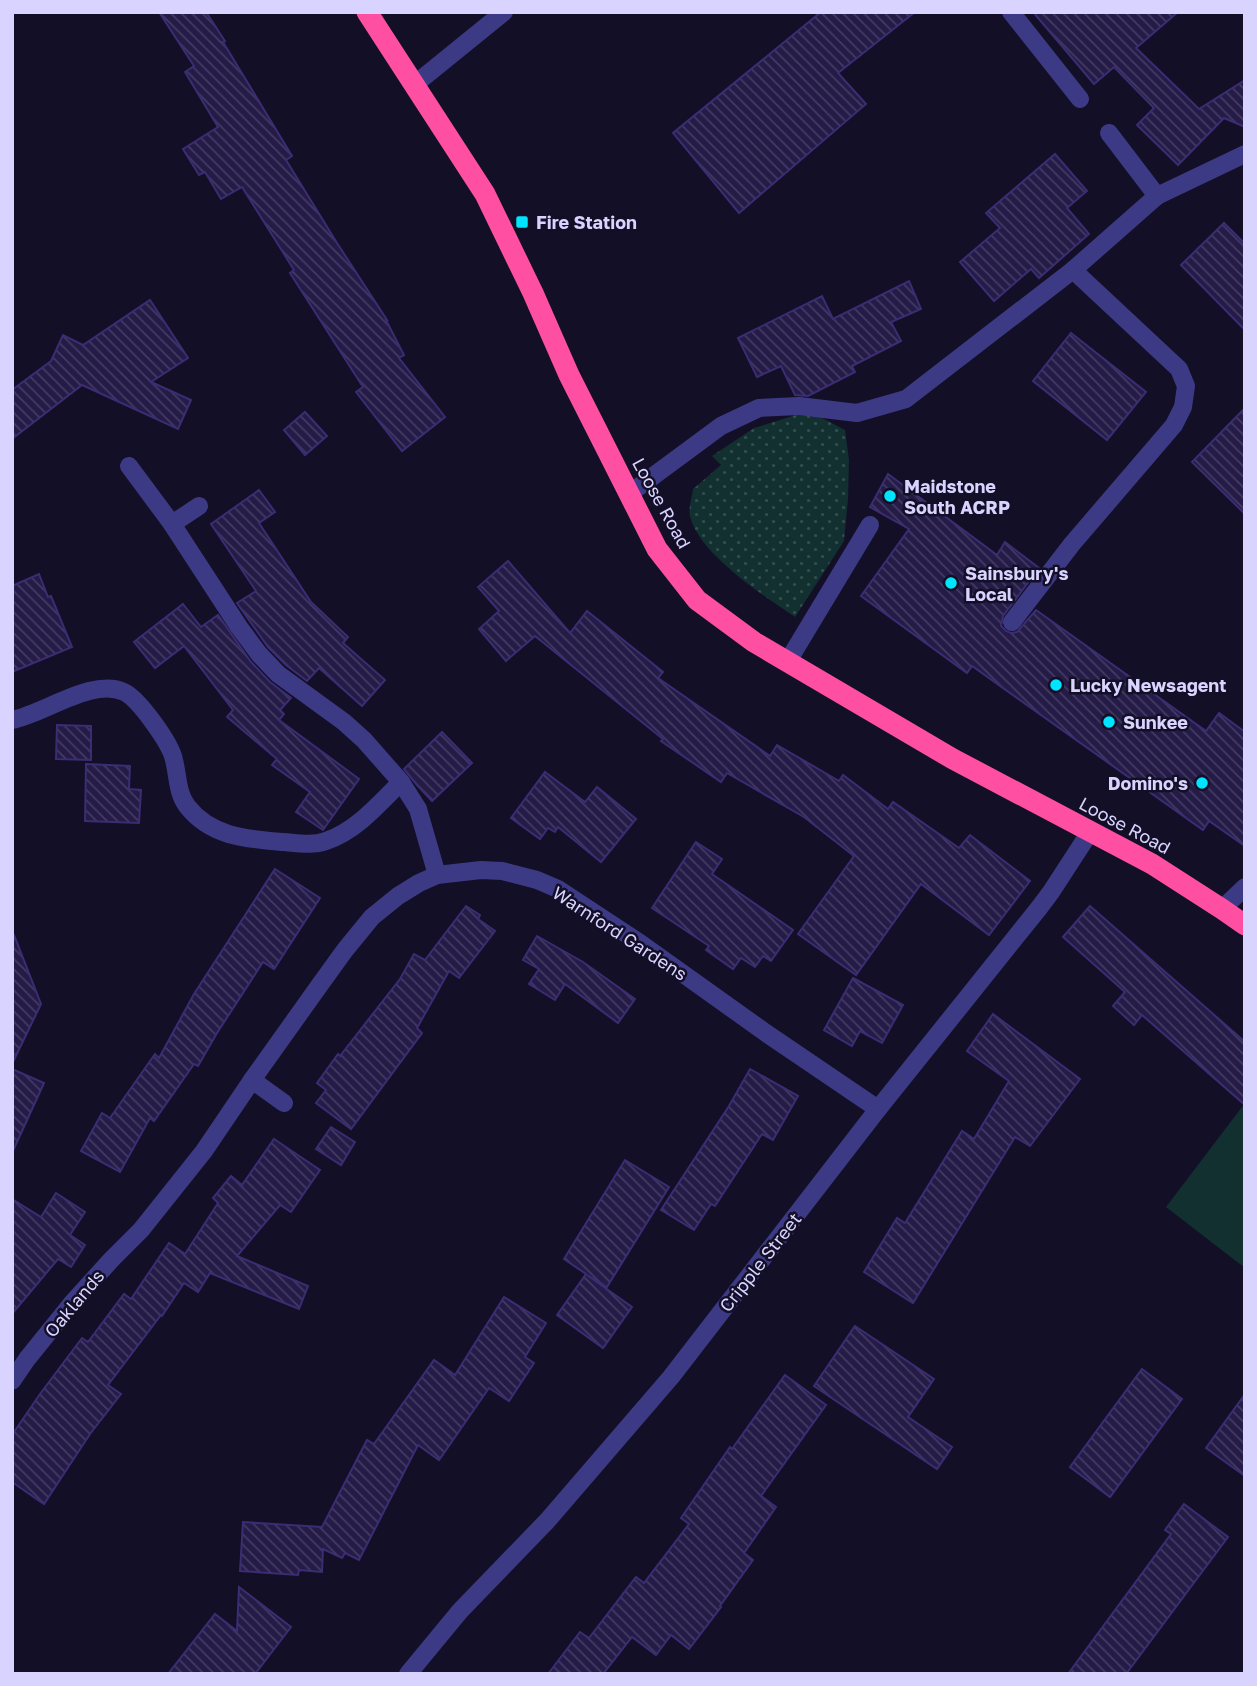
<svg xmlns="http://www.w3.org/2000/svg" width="1257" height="1686" font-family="'Golos Text',sans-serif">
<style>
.grass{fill:url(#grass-dots)}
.garden{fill:#12302f}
.building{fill:url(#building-back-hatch);stroke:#3b2d73;stroke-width:2}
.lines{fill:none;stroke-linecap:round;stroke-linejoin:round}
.lane{stroke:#3d3a85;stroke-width:18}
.street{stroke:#3d3a85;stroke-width:18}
.highway{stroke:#ff4fa3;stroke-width:21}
.poi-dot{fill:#00e5ff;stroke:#130f26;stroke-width:2.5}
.labels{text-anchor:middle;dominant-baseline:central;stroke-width:5;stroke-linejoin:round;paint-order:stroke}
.poi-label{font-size:18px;font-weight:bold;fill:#d9d4ff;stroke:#130f26;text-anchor:start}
.street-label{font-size:18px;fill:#d9d4ff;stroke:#130f26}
</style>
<defs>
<pattern id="grass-dots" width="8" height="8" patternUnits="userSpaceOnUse" patternTransform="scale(1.75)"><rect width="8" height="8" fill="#12302f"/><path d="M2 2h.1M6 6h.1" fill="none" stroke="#344d4e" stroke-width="1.8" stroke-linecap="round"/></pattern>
<pattern id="building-back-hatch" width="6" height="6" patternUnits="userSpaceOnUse" patternTransform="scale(1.75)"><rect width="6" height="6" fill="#241b47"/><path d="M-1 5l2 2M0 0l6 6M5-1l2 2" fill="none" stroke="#433b63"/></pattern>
</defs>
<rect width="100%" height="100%" fill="#130f26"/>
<!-- grass -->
<path class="grass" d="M796 415 820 417 845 430 849 460 848 499 844 541 795 617C765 597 698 553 690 516 688 508 692 498 693 489L721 465 712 456 754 428Z"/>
<!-- garden -->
<path class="garden" d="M1245 1103V1268L1166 1207Z"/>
<!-- building -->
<g class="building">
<path d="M159 12H206L225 41 223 42 292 156 286 160 337 243 387 320H386L404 355 399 358 445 417 402 451 356 392 363 387 290 273 294 270 242 187 221 199 205 172 199 175 183 149 218 127 185 72 194 66Z"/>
<path d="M821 12H915L838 73 866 104 739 213 673 133Z"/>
<path d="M1033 12H1178L1136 48 1199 109 1245 80V127L1224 118 1178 165 1137 125 1154 108 1114 67 1094 84Z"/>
<path d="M1055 154 1087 191 1067 208 1089 234 1039 278 1031 269 994 301 960 262 1000 228 986 213Z"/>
<path d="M1224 223 1245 244V330L1181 265Z"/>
<path d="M909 281 921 309 891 322 901 341 852 366 855 372 808 396 795 395 781 366 757 377 738 338 822 296 833 319Z"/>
<path d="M150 300 188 358 151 382 191 400 178 429 82 385 12 439V390L51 361 63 335 83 345Z"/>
<path d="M1071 333 1146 392 1107 440 1033 381Z"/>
<path d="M1245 408V514L1192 462Z"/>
<path d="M305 412 327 436 305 455 284 430Z"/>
<path d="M888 474 997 555 1005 542 1039 568 1003 616 1001 626 1006 631 1011 633 1017 632 1036 610 1206 731 1219 713 1245 732V846L1209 821 1203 830 972 666 967 673 861 596 909 529 870 507Z"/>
<path d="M259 490 275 512 259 523 311 602 348 637 343 643 385 680 362 706 319 668 307 681 286 665 268 647 237 603 256 591 211 524Z"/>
<path d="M508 561 570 633 587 611 663 672 658 678 770 756 777 745 839 781 843 775 888 809 893 802 959 848 970 835 1030 881 989 935 921 884 856 975 798 934 854 856 804 817 727 773 721 782 661 741 663 739 535 636 506 661 479 629 499 611 478 587Z"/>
<path d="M39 574 48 597 51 596 72 647 12 672V586Z"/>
<path d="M183 604 201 627 218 615 251 662 270 682 291 698 280 710 284 714 279 720 359 779 323 830 296 812 310 792 272 765 277 759 227 717 233 710 184 646 155 668 134 642Z"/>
<path d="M57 725 91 726V760L56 759Z"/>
<path d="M442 732 472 763 432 801 417 785 404 769Z"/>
<path d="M86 764 130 766 129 789 141 790 139 823 85 821Z"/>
<path d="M545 772 585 802 597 787 636 819 601 862 558 827 555 832 548 828 540 839 511 818Z"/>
<path d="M696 842 722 859 712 874 793 930 771 961 763 956 755 967 741 958 733 969 706 950 709 946 652 908Z"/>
<path d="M275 869 320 898 274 969 263 962 217 1033 198 1066 194 1064 154 1121 150 1118 120 1172 81 1151 102 1113 110 1118 155 1054 159 1058 194 994Z"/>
<path d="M466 906 480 915 478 919 495 931 459 978 449 971 417 1028 422 1033 351 1129 316 1103 326 1090 317 1083 338 1054 340 1056 400 979 414 954 425 960Z"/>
<path d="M1090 906 1245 1042V1105L1142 1015 1134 1025 1113 1006 1125 992 1063 937Z"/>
<path d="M12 935H14L41 1004 12 1064Z"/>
<path d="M537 936 583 962 635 999 618 1023 565 984 555 1000 529 984 539 969 523 960Z"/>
<path d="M853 978 903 1005 882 1043 860 1031 852 1046 824 1030Z"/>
<path d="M993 1014 1080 1079 1030 1146 1015 1137 913 1303 864 1272 897 1218 905 1223 962 1131 974 1139 1009 1081 967 1051Z"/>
<path d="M12 1069 44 1083 12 1153Z"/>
<path d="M750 1069 798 1096 773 1140 762 1134 715 1206 711 1204 694 1230 661 1210 729 1106Z"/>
<path d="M331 1127 355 1142 341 1165 316 1149Z"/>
<path d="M274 1139 320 1170 291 1212 280 1205 237 1256 308 1286 299 1309 210 1273 198 1292 184 1283 162 1316 161 1315 108 1385 121 1394 90 1434 44 1504 12 1482V1435L40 1394 82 1338 88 1342 124 1294 131 1299 169 1243 185 1254 218 1203 213 1198 231 1176 242 1185Z"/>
<path d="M625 1160 669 1187 607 1287 587 1275 632 1307 603 1348 557 1315 586 1274 564 1259Z"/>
<path d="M56 1193 85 1212 70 1235 85 1245 71 1267 58 1259 12 1314V1199L41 1217Z"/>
<path d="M504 1297 546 1323 525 1357 534 1363 509 1401 489 1388 439 1460 418 1445 359 1560 345 1553 342 1558 323 1549 322 1572 299 1570 298 1575 240 1571 243 1522 322 1527 367 1440 374 1444 434 1360 455 1375Z"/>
<path d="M855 1326 934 1379 908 1417 952 1447 937 1469 814 1386Z"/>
<path d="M1142 1369 1182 1399 1110 1497 1070 1467Z"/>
<path d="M785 1375 826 1405 761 1496 776 1507 744 1553 753 1560 720 1606 721 1607 689 1649 671 1635 656 1655 632 1637 603 1674H548L580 1632 589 1638 636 1577 644 1583 689 1524 681 1518 730 1447 732 1449Z"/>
<path d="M1245 1394V1476L1206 1448Z"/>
<path d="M1184 1504 1228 1537 1126 1674H1068L1171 1534 1165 1530Z"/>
<path d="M239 1587 291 1627 255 1674H168L215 1614 237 1631Z"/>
</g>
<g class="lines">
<!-- lane -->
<g class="lane">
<path d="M1011 12 1080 99"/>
<path d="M414 85 504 12"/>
<path d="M1012 622 1072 544 1174 425 1183 407 1186 386 1179 369 1073 270"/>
<path d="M788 661 870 525"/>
<path d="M12 720C44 714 93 677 124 692 139 699 171 744 174 760 178 775 177 793 187 806 211 837 247 839 283 842 297 843 312 846 326 841 356 831 379 804 401 782"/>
</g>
<!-- street -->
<g class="street">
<path d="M1109 133 1157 196"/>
<path d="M129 466 172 524 239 627 259 654 278 674 344 722 364 740 401 782 418 809 437 875"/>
<path d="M629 494 721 426 759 408 799 406 857 413 906 399 1073 270 1157 196 1245 154"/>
<path d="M172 524 199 506"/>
<path d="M1222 909 1245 887"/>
<path d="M252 1080 284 1103"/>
<path d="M12 1381 27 1359 73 1302 111 1260 141 1230 204 1151 252 1080 319 986 345 950 372 917 398 896 419 883 437 875 481 870 502 871 537 880 558 889 640 943 766 1033 878 1109"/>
<path d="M408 1674 460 1611 547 1521 671 1377 878 1109 1039 908 1051 892 1090 832"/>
</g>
<!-- highway -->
<path class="highway" d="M367 12 485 194 533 293 569 375 657 549 697 600 754 642 953 759 1152 864 1222 909 1245 925"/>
</g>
<!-- markers -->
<g class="poi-dot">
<rect x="515" y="215" width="14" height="14" rx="3.5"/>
<circle cx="890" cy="496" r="7"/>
<circle cx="951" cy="583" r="7"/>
<circle cx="1056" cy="685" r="7"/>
<circle cx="1109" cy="722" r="7"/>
<circle cx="1202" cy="783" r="7"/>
</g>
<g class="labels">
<!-- poi labels -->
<g class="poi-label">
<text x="536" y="222">Fire Station</text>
<text x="904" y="486">Maidstone<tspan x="904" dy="21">South ACRP</tspan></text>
<text x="965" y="573">Sainsbury's<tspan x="965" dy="21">Local</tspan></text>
<text x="1070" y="685">Lucky Newsagent</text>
<text x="1123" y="722">Sunkee</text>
<text x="1188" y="783" text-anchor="end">Domino's</text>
</g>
<!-- street labels -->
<g class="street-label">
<text transform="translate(662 503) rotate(61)">Loose Road</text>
<text transform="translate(1125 825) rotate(28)">Loose Road</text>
<text transform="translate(620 933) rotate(33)">Warnford Gardens</text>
<text transform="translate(760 1262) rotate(-52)">Cripple Street</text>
<text transform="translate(74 1303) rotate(-50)">Oaklands</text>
</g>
</g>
<!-- border -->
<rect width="1257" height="1686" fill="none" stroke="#d9d4ff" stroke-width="28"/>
</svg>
